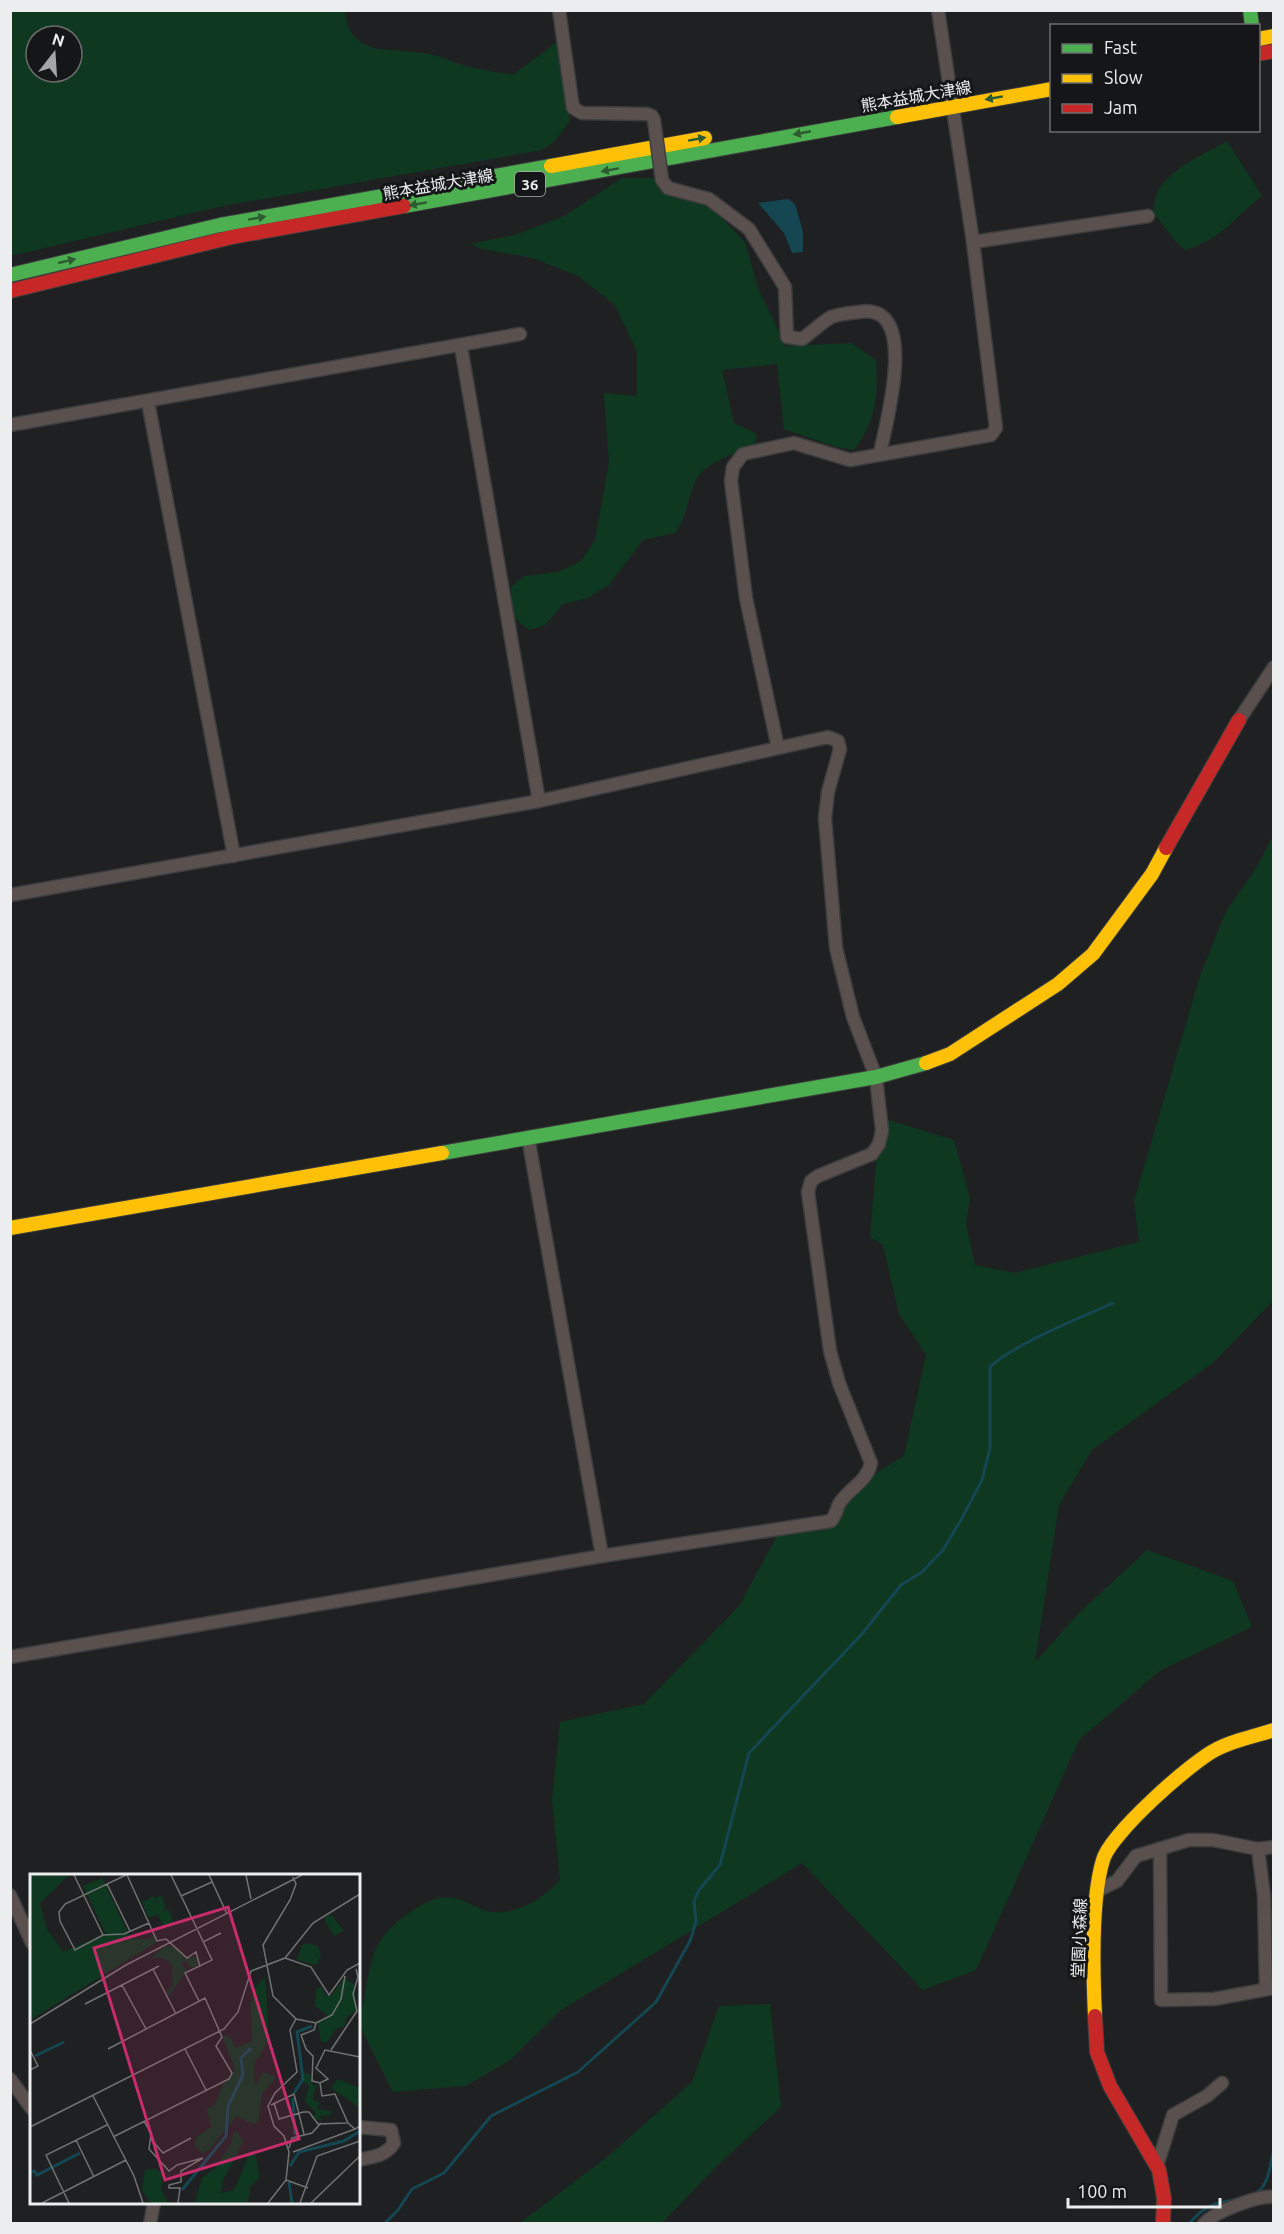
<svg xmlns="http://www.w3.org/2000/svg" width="1284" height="2234" font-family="Ubuntu,'Noto Sans JP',sans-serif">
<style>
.green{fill:#0f3820;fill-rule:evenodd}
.water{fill:#144752}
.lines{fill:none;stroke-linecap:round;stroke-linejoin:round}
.stream{stroke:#144752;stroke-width:3}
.street-casing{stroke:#3c3d3e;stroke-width:15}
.fast-casing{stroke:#3c3d3e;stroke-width:16}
.slow-casing{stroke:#3c3d3e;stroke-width:16}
.jam-casing{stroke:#3c3d3e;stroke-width:16}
.street{stroke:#5a514e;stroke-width:12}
.fast{stroke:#4caf50;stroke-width:14}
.slow{stroke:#ffc107;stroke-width:14}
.jam{stroke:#c62828;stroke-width:14}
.street-bridge-casing{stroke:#3c3d3e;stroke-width:15;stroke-linecap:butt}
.street-bridge{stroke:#5a514e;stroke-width:12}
.oneway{fill:#2e5b31}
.labels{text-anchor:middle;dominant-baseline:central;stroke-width:6;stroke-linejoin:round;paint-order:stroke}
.shield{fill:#151618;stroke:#acacae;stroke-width:1.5}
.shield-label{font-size:15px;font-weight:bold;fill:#ecedee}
.street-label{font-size:16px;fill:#ecedee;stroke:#151618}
.inset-river{fill:none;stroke:#144752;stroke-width:3}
.inset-road{fill:none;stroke:#717273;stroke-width:1.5}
.view{fill:#c62d6a;fill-opacity:0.15;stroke:#c62d6a;stroke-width:3}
.inset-edge{fill:none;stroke:#ecedee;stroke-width:3}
</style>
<rect width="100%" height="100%" fill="#1f2021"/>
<!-- green -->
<g class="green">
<path d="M10 11H345C349 61 398 46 433 55 443 57 453 62 463 65 480 70 497 72 513 75L558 41 570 121 554 142 542 150 218 207 11 256ZM36 36H72V72H36Z"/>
<path d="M1227 141 1262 196C1234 217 1222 240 1185 250L1175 241 1153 212C1155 203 1155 193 1162 185 1176 166 1206 153 1227 141Z"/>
<path d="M622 178H653L662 193 712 208 745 242 758 288 786 346 851 343 876 360C879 392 875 424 854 450L836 447 784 429 777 364 722 370 734 423 757 434 754 447C733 454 702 462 693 486 686 506 688 514 675 533L643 540 609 585 588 598 563 604 545 625 529 630 512 616 511 587 524 576 558 572 581 561 595 540 609 462 604 393 637 396V352L615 305 578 276 533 258 482 249 470 244 515 235 564 216Z"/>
<path d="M1273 836V1301L1214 1362 1092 1450 1059 1505 1035 1662 1079 1613 1147 1550 1233 1581 1252 1627 1161 1670 1079 1740 976 1970 923 1990 802 1863 561 2010 510 2060 466 2086 393 2092 359 2025V2007L363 2005C372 1957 371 1937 415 1909 427 1901 438 1896 453 1898 463 1899 473 1906 483 1910 511 1919 542 1900 560 1880L552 1800 560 1722 644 1704 739 1606 779 1532 832 1526C849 1491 871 1475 904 1456L926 1355 899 1314 883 1245 870 1237 877 1154 886 1136 888 1120 954 1140 970 1198 966 1224 975 1265 1015 1273 1139 1242 1134 1201 1200 976 1226 911 1255 870Z"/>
<path d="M770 2004 781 2107 716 2167 662 2223H520L607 2157 692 2082 719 2006Z"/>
</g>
<!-- water -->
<path class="water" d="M788 199 795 204 803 232V252L792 253 784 233 758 203Z"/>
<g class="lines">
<!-- stream -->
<g class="stream">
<path d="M384 2224 398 2210 412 2189 444 2173 491 2116 578 2072 656 2002 690 1941 696 1922 694 1901 699 1890 720 1865 749 1753 861 1635 901 1585 922 1572 943 1550 961 1520 982 1480 990 1448V1367C1014 1344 1080 1318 1113 1303"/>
<path d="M1189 2224C1214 2191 1242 2207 1260 2190 1269 2181 1271 2161 1274 2149"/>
</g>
<defs>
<g id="street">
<path d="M559 10 573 108 582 113 647 114 652 116 654 120"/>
<path d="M662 180 668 188 709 199 749 229 785 287 787 337 802 339C811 333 821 323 831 317 839 314 850 313 859 312 921 301 886 423 880 453"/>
<path d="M973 242 1148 216"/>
<path d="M461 347 539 801"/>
<path d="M148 402 234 856"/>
<path d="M10 425 520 334"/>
<path d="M1239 720 1274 667"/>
<path d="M778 748 746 598 731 481 733 467 743 454 794 443 850 460 991 435 996 428 973 242 938 10"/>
<path d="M10 895 539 801 828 737 838 741 840 749 828 792 825 818 836 948 853 1017 876 1077 882 1131 879 1144 872 1154 818 1176 811 1181 808 1192 830 1351 839 1383 871 1463C867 1482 849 1488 839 1504 836 1511 836 1515 831 1521L602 1556 10 1657"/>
<path d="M528 1137 602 1556"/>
<path d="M1160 1849 1161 2000 1214 1999 1274 1988"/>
<path d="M1258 1849 1264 1896 1266 1989"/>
<path d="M1097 1891 1117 1881 1136 1856 1189 1840H1213L1258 1849 1274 1847"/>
<path d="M10 1895 32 1943"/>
<path d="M10 2079 32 2109"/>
<path d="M358 2127 391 2130 394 2143C386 2156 372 2157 358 2160"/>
<path d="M1157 2166 1173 2115 1207 2096 1222 2083"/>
<path d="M150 2224 154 2202"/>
<path d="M1204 2224C1214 2212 1258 2195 1274 2197"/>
</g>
<g id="fast">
<path d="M1250 10 1252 26"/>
<path d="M404 206 897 117"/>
<path d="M10 275 220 225 551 166"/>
<path d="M442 1153 876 1077 926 1063"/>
</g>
<g id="slow">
<path d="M1258 39 1274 36"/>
<path d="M897 117 1052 89"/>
<path d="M551 166 705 138"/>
<path d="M926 1063 950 1054 1058 984 1093 954 1152 874 1166 848"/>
<path d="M10 1228 442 1153"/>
<path d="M1095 2016C1093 1974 1091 1899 1103 1860 1110 1834 1192 1761 1217 1749 1234 1740 1256 1736 1274 1730"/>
</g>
<g id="jam">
<path d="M1258 54 1274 51"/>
<path d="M10 291 232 237 404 206"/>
<path d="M1166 848 1239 720"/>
<path d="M1095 2016 1097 2052 1110 2086 1159 2170 1164 2198 1163 2224"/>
</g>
</defs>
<!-- street casing -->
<use href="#street" class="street-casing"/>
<!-- fast casing -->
<use href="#fast" class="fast-casing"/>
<!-- slow casing -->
<use href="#slow" class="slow-casing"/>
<!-- jam casing -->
<use href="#jam" class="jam-casing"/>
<!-- street -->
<use href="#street" class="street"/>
<!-- fast -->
<use href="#fast" class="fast"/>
<!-- slow -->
<use href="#slow" class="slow"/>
<!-- jam -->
<use href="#jam" class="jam"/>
<defs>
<path id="street-bridge" d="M654 120 662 180"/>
</defs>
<!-- street-bridge casing -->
<use href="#street-bridge" class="street-bridge-casing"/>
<!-- street-bridge -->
<use href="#street-bridge" class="street-bridge"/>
</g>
<!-- one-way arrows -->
<defs><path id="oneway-solid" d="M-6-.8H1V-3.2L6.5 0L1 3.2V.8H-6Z" transform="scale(1.5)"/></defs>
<g class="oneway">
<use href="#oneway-solid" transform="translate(994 98) rotate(170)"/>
<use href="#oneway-solid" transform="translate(802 133) rotate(169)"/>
<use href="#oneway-solid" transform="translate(697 139) rotate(-10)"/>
<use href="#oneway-solid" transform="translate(610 170) rotate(170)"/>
<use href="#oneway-solid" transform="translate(418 204) rotate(170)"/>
<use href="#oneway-solid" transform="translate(257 218) rotate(-10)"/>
<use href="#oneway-solid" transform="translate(67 261) rotate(-13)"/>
</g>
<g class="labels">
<!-- shield labels -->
<rect class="shield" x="515" y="172" width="30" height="24" rx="4.5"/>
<g class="shield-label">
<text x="530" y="184">36</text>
</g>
<!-- street labels -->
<g class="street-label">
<text transform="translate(916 96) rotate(-10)">熊本益城大津線</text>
<text transform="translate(438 184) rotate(-10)">熊本益城大津線</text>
<text transform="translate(1079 1938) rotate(-88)">堂園小森線</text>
</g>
</g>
<!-- overview -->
<g transform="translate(30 1874)">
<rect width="330" height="330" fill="#1f2021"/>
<path d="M0 1H39L10 29 17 55 33 78 76 60 53 12 72 4 101 65H120L124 60 127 68 0 146ZM131 21 136 33 131 38 138 35 144 49 134 53 128 40 119 44 112 28 124 22 129 33 126 24ZM300 40 314 56 304 62 294 45ZM279 69 288 73 291 81 287 91 267 86 272 71ZM135 72 145 73 157 84 167 83V93H159L157 87 151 89 157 96 139 122 136 118 143 111 142 90 133 84H121ZM235 103 239 167 224 190 225 212 233 198 246 203 232 220 228 248 224 251 207 242 179 276 172 279 165 272 166 263 181 253 177 235 185 230 194 208 205 196 192 162H200L206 174 222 167 221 129 225 114ZM314 104 324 110 327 136 316 144 315 152 306 155 297 168H291L288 149 300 143 285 132 286 116 291 112 295 121 301 122ZM274 200H280L282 211H287L283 220V226L290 229 286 235 302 237 300 241 288 242 293 246 282 245 286 238 275 228 279 211 273 208ZM308 205 330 214V234L301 214ZM208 258 213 268 193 306 191 319 204 316 220 279 226 281 229 304 220 313 218 329H165L172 304 185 294 202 268 203 259ZM126 295 133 299 131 315 138 329H121L112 316 115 296Z" fill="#0f3820"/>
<path class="inset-river" d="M5 182 34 168M264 219 273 205 267 158 282 152M263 224 265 261M260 292 269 278 314 267 330 257M0 299 4 297 7 301 50 279M259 308 262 329M152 316 196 262 198 232 213 201 211 184 221 174"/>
<path class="inset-road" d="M44 1 73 61M96 1 35 30 29 38 30 47 45 76 73 61 94 60 119 49M97 1 127 67 136 65 157 84 166 78 170 93M141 1 182 86 155 99 169 127M179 1 197 40M216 1 221 25M263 3 266 10 260 26 233 71 243 122 266 145 260 156 267 198 245 219 238 232 244 252 254 262 259 278 256 306 278 314M77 10 100 57M151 22 182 8M173 68 191 59M255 84 281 93 299 121 317 96 330 89M123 95 146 140M92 111 116 155M55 130 129 92M266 145 286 149 302 141 311 125 315 102M286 149 284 156 271 161 276 175 283 182 282 207 290 209 298 205 286 194 295 176 330 183M0 150 96 91 272 1M78 175 175 124 192 163 186 172 202 199 199 205 83 263M155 175 176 216M0 176 8 192 0 196M301 176 327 137 323 120 328 103 326 95M290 209 292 222 305 220 318 249 325 255 330 252M63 222 104 302 113 329M244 229 249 245 273 238H279L288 250 317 249M241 231 264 220 274 260M114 247 121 260 119 275 139 297 147 291 173 284 151 297V308L139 311M0 253 194 155 208 138 221 97 255 84 283 49 330 20M120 264 133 279 161 264M46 266 64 303M259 274 262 264 282 259 291 249M263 278 325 255M139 311V314H150L148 329M12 329 96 286M39 329 16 281 77 251M238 329 256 306M270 329 287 282 330 267M281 329 330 282"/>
<path class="view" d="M198 33 269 265 135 306 64 74Z"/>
<rect width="330" height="330" class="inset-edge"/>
</g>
<!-- border -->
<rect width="1284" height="2234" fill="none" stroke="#ecedee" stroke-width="24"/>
<!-- legend -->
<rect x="1050" y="24" width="210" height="108" fill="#151618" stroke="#6b6c6e" stroke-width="1.5"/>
<rect x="1062" y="44" width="30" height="9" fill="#4caf50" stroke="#6b6c6e" stroke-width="1.5"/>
<text x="1104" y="54" font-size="18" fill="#ecedee">Fast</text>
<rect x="1062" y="74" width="30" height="9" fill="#ffc107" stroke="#6b6c6e" stroke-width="1.5"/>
<text x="1104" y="84" font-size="18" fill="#ecedee">Slow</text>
<rect x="1062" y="104" width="30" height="9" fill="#c62828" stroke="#6b6c6e" stroke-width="1.5"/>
<text x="1104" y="114" font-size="18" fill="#ecedee">Jam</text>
<!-- north arrow -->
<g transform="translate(54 54) rotate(17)"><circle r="28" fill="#151618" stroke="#6b6c6e" stroke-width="1.5"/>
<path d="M0-4.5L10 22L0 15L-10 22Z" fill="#a4a5a6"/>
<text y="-9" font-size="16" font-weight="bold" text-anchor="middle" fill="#ecedee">N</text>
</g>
<!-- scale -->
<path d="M1068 2198v9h152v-9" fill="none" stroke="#ecedee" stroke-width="3"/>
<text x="1077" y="2198" font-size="18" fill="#ecedee" stroke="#151618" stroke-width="4.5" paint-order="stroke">100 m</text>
</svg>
